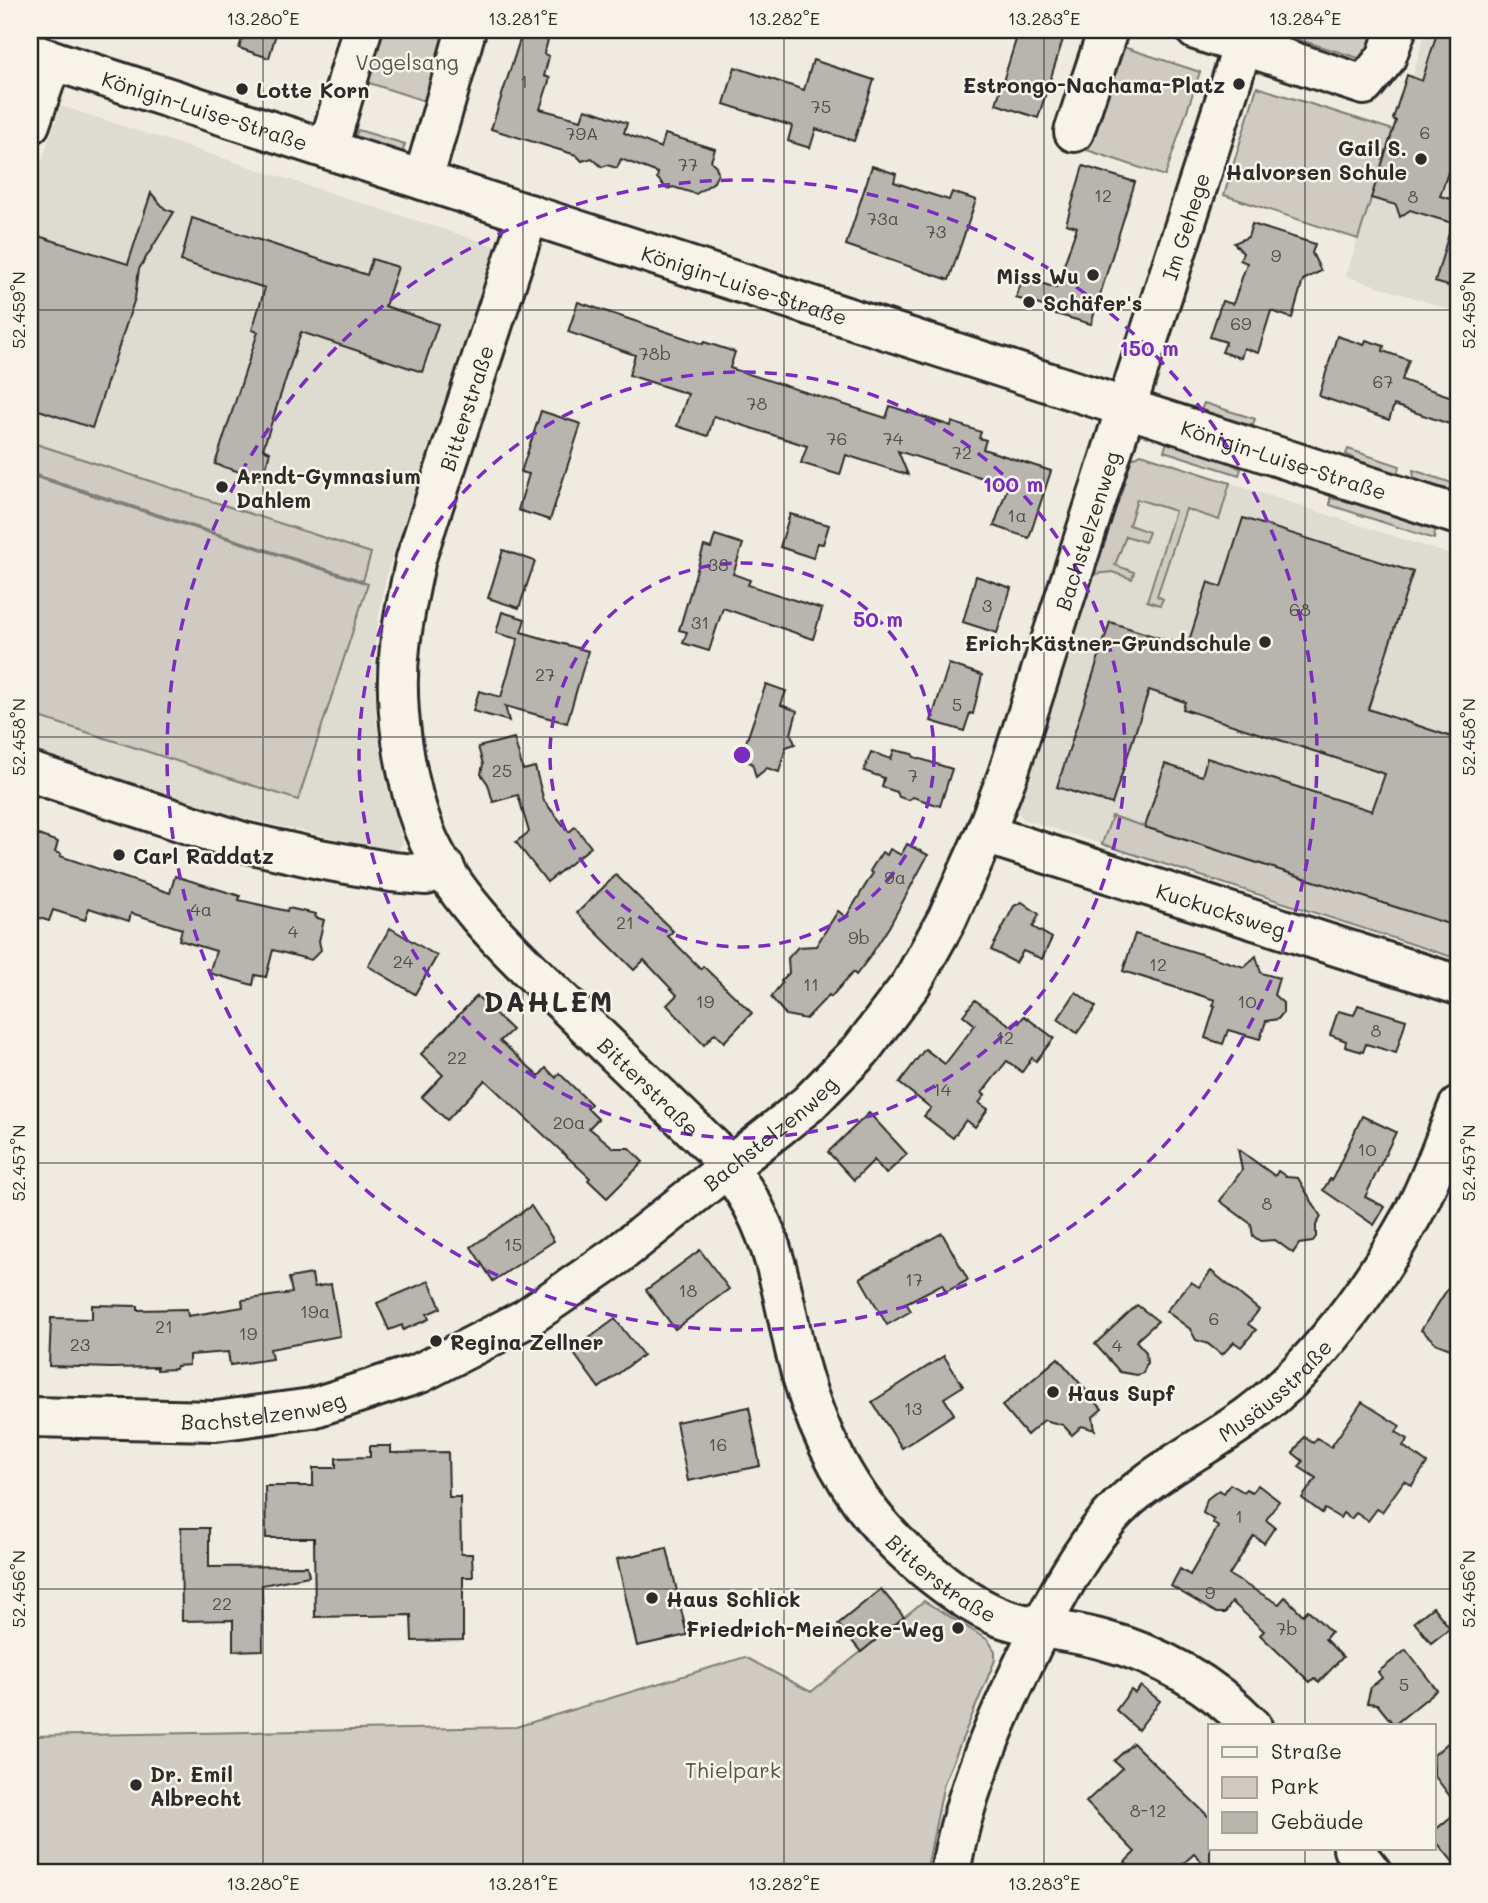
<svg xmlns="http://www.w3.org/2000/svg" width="1488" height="1903" font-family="Mali,sans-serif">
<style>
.built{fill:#dedbd1}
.green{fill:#cfcbc2;stroke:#7d7b76;stroke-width:2}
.water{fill:#a4a29a;stroke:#74726e;stroke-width:2}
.building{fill:#b8b5ae;stroke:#2b2b2b;stroke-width:2}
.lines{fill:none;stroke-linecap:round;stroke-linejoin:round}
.minor-casing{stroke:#2b2b2b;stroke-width:44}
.major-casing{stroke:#2b2b2b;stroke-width:44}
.minor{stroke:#f7f3e8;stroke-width:38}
.major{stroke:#f7f3e8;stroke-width:38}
.ticks{fill:none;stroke:#2b2b2b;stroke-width:2;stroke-opacity:0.45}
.ring{fill:none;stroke:#7b2cbf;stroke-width:3.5;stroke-dasharray:12 9}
.poi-dot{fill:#2b2b2b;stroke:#f7f3e8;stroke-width:2.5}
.labels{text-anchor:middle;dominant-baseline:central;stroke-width:5;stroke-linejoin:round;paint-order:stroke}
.number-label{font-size:18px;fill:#4e4e4c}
.park-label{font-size:21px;fill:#545351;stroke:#f7f3e8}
.poi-label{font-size:21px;font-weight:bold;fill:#2b2b2b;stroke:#f7f3e8;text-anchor:start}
.street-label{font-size:21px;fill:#2b2b2b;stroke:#f7f3e8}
.district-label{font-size:28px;font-weight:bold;letter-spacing:2px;fill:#2b2b2b;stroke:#f7f3e8}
.centre{fill:#7b2cbf;stroke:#f7f3e8;stroke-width:3.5}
.ring-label{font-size:21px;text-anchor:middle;font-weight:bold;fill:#7b2cbf;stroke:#f7f3e8;stroke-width:5;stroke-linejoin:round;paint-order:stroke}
.neatline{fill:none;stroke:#2b2b2b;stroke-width:2.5}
.ticks-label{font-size:18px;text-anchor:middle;fill:#2b2b2b}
</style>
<rect width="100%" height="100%" fill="#efebe0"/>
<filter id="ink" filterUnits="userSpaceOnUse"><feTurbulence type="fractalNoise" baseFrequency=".0143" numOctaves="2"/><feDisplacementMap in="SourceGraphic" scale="14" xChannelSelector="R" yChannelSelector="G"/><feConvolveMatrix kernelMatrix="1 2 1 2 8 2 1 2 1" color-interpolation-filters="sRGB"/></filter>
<g filter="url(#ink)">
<!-- built -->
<g class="built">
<path d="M1426 30H1458V312L1346 276 1396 121 1393 119 1405 78 1407 75 1413 74Z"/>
<path d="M61 106 495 246 386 576 379 614 374 654 376 722 386 782 403 843 397 852 235 816 30 749V194Z"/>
<path d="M1141 454 1458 557V959L1023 819 1017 810 1131 459Z"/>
</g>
<!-- green -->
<g class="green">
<path d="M374 30H452L431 103 360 80Z"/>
<path d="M1267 30H1377L1365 60Z"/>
<path d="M1114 44 1200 72 1165 176 1081 148Z"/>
<path d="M1257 87 1393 130 1358 239 1224 195Z"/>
<path d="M358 130 405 144 401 156 354 141Z"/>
<path d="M1180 403 1201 410 1204 403 1255 419 1253 425 1228 422 1177 410Z"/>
<path d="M1169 436 1202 448 1241 469 1239 475 1164 451Z"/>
<path d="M30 442 371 553 363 581 30 473Z"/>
<path d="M1348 449 1400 466 1394 480 1346 454Z"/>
<path d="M1141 454 1230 483 1219 520 1186 509 1157 596 1163 599 1160 605 1147 601 1175 511 1137 499 1129 525 1149 532 1145 542 1126 536 1115 565 1134 572 1132 579 1112 572 1094 574 1131 459Z"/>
<path d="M1413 470 1458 485V492L1444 488 1433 492 1415 486Z"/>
<path d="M30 475 368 584 298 800 30 714Z"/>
<path d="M1330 498 1400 512 1405 520 1435 530 1434 539 1330 505Z"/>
<path d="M1112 816 1458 927V959L1102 844Z"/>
<path d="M924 1601 988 1640 995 1651V1660L944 1783 926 1873H30V1736L516 1727 745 1657 811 1692Z"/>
</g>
<!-- water -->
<path class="water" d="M449 1865 491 1868 498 1873H380Z"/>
<!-- building -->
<g class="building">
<path d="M245 30H277L269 58 239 48Z"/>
<path d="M523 30H551L544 54 549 56 544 76 550 78 540 109 581 120 585 109 599 113 627 123 624 133 661 148 665 134 715 149 711 161 716 166 718 173 714 182 696 194 673 187 667 189 657 178 658 173 621 159 617 168 607 165 602 167 592 158 582 161 576 155 491 129Z"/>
<path d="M1019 30H1066L1038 118 996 104Z"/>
<path d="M1438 30H1458V143L1440 196 1458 201V289L1435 282 1452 223 1410 210 1400 217 1396 205 1371 198 1396 121 1393 119 1407 75 1422 81Z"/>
<path d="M813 60 874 80 854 141 816 129 810 148 788 141 792 126 724 104 735 67 804 90Z"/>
<path d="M872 166 896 174 894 182 920 191 949 200 952 192 976 200 949 280 846 245Z"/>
<path d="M1083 166 1135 182 1091 324 1052 313 1053 309 1016 298 1023 277 1056 288 1077 227 1066 224Z"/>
<path d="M151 193 165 209 174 212 139 269 135 298 92 428 30 407V262L38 236 128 264Z"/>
<path d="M192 218 367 275 372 259 398 267 385 306 438 324 422 372 301 332 263 449 270 452 262 479 215 464 258 332 252 330 265 288 181 261Z"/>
<path d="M1252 224 1315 244 1312 253 1321 271 1303 280 1292 318 1271 311 1258 353 1244 348 1241 358 1222 352 1226 342 1210 337 1222 301 1233 304 1247 263 1240 260 1243 253 1234 243 1248 237Z"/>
<path d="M578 302 703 344 704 342 735 352 730 368 886 418 890 406 951 426 952 422 981 432 979 438 986 440 983 449 1051 471 1029 538 994 526 1008 486 898 451 908 475 846 455 840 475 801 463 807 446 714 416 708 436 677 426 688 394 629 375 635 355 568 332Z"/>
<path d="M1337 336 1364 345 1366 340 1384 346 1383 351 1409 360 1402 380 1458 399V427L1394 405 1389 420 1319 396Z"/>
<path d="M541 411 581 424 550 520 518 510 529 474 521 472Z"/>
<path d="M790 514 829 525 823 544 817 543 813 558 780 547Z"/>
<path d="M1243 518 1413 572 1368 709 1458 739V927L1145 827 1165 764 1202 776 1207 758 1372 811 1385 774 1183 709 1185 702 1149 690 1112 804 1057 787 1110 622 1187 647 1208 582 1221 587Z"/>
<path d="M715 535 743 544 733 574 750 580 748 585 822 609 813 639 723 608 709 651 683 643 687 632 679 630 704 546 711 548Z"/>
<path d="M503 550 535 561 519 608 488 598Z"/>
<path d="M976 576 1011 588 997 633 963 622Z"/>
<path d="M502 612 525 619 521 632 588 651 567 723 505 706 509 721 473 711 479 691 501 697 518 639 496 633Z"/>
<path d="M949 664 982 675 973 714 970 713 964 731 931 721Z"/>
<path d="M766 684 786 691 781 705 797 711 791 734 795 744 786 747 779 772 767 768 756 777 752 763 740 760Z"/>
<path d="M514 738 523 770 535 767 544 801 569 832 575 827 591 847 547 882 516 842 529 832 518 795 493 802 488 784 481 774 483 764 478 747Z"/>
<path d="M894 750 912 754 914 757 952 769 940 806 913 797 908 800 899 797 897 792 882 787 884 778 864 771 871 752 891 759Z"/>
<path d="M30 832 58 842 55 852 61 854 60 856 170 893 175 876 240 896 239 900 287 911 288 908 316 914 315 917 324 920 319 941 321 950 311 960 273 950 266 977 255 975 253 985 209 973 216 951 179 940 182 929 131 913 129 921 89 908 85 920 53 910 49 921 30 915 37 888 30 885Z"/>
<path d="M907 844 928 855 889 927 869 958 856 975 853 972 831 997 829 995 806 1019 786 1015 771 997 782 983 781 981 789 973 788 958 798 947 816 946 838 911 846 917 873 873 870 871 882 852 887 855 890 849 901 855Z"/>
<path d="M616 875 673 931 668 936 701 969 703 966 752 1013 724 1042 715 1033 704 1045 667 1005 677 995 644 960 634 970 577 913Z"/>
<path d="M1022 902 1039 914 1033 927 1052 938 1042 959 1023 951 1016 963 991 950 1014 906Z"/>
<path d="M390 928 437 956 415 994 368 966Z"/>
<path d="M1135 934 1244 967 1256 956 1261 973 1279 978 1274 995 1283 1003V1013L1278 1019 1266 1021 1260 1039 1228 1030 1223 1044 1205 1038 1215 1006H1213L1215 1000 1123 971Z"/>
<path d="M1076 992 1096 1007 1077 1033 1058 1019Z"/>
<path d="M477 996 512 1030 500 1041 539 1076 546 1068 556 1078 559 1073 591 1104 587 1108 598 1119 589 1128 614 1148H629L643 1162 607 1198 588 1180 590 1178 485 1080 447 1120 422 1097 443 1075 421 1054Z"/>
<path d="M975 1000 1011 1026 1015 1021 1019 1023 1024 1016 1054 1038 1036 1061 1032 1058 1022 1072 1007 1061 982 1093 985 1095 979 1103 988 1109 975 1127 966 1120 953 1138 924 1116 931 1108 899 1083 925 1049 945 1064 975 1025 963 1015Z"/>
<path d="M1358 1005 1406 1020 1396 1053 1366 1044 1363 1052 1345 1047 1346 1041 1330 1035 1338 1011 1354 1015Z"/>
<path d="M869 1113 907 1154 886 1174 874 1160 854 1180 828 1152Z"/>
<path d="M1362 1116 1396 1132 1365 1197 1385 1207 1374 1225 1323 1190 1330 1179 1332 1180Z"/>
<path d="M1238 1149 1275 1176 1278 1171 1287 1177 1298 1178 1321 1217 1316 1225V1237L1312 1242 1299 1244 1293 1253 1275 1240 1260 1241 1253 1236 1251 1224 1220 1201 1242 1170Z"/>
<path d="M531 1206 554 1241 493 1281 471 1247Z"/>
<path d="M942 1233 968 1280 946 1292 942 1284 906 1303 911 1311 887 1325 860 1278Z"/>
<path d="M700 1250 729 1289 675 1329 646 1290Z"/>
<path d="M1211 1271 1259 1310 1248 1324 1256 1330 1241 1347 1234 1342 1222 1355 1208 1344 1196 1340 1190 1329 1166 1311 1191 1282 1199 1287Z"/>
<path d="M1458 1273V1352L1437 1344 1421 1330Z"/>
<path d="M312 1274 314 1287 331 1284 340 1336 270 1349 272 1359 230 1365 228 1352 189 1355V1365L176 1366 175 1369 157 1370V1367L111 1368 49 1366 51 1318 92 1319V1305L138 1306V1310L187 1309 188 1316 243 1307 242 1300 292 1293 289 1278Z"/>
<path d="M429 1281 441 1308 427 1314 429 1319 403 1330 402 1325 389 1330 377 1303Z"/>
<path d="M1137 1305 1158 1321 1136 1341 1146 1352 1147 1363 1143 1373 1137 1375 1120 1372 1095 1344Z"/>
<path d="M615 1319 643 1355 599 1388 572 1351Z"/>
<path d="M944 1356 963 1386 944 1398 954 1414 902 1448 872 1402Z"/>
<path d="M1058 1358 1102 1409 1093 1417 1095 1430 1082 1426 1072 1435 1063 1425 1044 1420 1027 1435 1002 1406Z"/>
<path d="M1362 1402 1400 1426 1396 1432 1408 1439 1403 1446 1427 1463 1412 1485 1404 1481 1382 1512 1377 1509 1368 1521 1356 1513 1351 1519 1343 1513 1340 1518 1325 1509 1322 1513 1302 1498 1316 1478 1299 1467 1303 1461 1293 1453 1304 1437 1313 1443 1317 1438 1331 1447Z"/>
<path d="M749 1407 760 1466 688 1481 676 1422Z"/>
<path d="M370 1446H391V1453L448 1452 449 1497H460L461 1554H472L473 1577H463V1640L412 1641 411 1615 315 1617 314 1538H266L265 1486H313V1468H336V1458L370 1457Z"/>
<path d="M1230 1484 1244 1492 1246 1489 1252 1492 1258 1485 1279 1501 1266 1520 1275 1527 1264 1543 1254 1536 1229 1575 1279 1604 1285 1597 1303 1615 1308 1610 1331 1632 1325 1639 1343 1657 1319 1682 1314 1678 1310 1682 1260 1635 1264 1631 1232 1602 1225 1613H1217L1171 1586 1180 1569 1190 1575 1218 1527 1213 1523 1214 1520 1203 1513 1207 1499 1219 1490 1224 1493Z"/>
<path d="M181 1528H209V1567L307 1566 309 1576 262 1585 263 1650 233 1651V1620L182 1621Z"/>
<path d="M667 1548 687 1635 637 1646 617 1559Z"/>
<path d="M881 1589 904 1617 861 1652 838 1624Z"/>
<path d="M1433 1607 1450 1628 1431 1643 1414 1622Z"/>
<path d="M1406 1650 1437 1690 1394 1725 1377 1704 1367 1703 1371 1687 1382 1678 1378 1672Z"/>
<path d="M1141 1686 1160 1701 1138 1730 1116 1710 1131 1690 1135 1693Z"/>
<path d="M1458 1734V1807L1434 1775V1755Z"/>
<path d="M1133 1743 1210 1818V1870L1194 1854 1173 1873H1136L1125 1862 1135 1852 1086 1802 1122 1768 1114 1761Z"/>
<path d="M1458 1811V1868L1434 1839V1831Z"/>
</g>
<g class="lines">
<defs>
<g id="minor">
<path d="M1196 30 1364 85 1386 58 1396 30"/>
<path d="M30 124 52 60"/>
<path d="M1074 132 1108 30"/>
<path d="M328 149 362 30"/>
<path d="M423 180 466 30"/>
<path id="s1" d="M529 214 416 558C410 587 403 617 400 647 393 703 404 777 424 830 451 899 519 959 571 1010 618 1056 665 1101 712 1147 727 1166 743 1187 754 1208 777 1252 784 1302 795 1350 814 1428 848 1500 909 1555 935 1578 967 1604 1000 1617 1036 1630 1069 1630 1103 1640 1160 1655 1211 1684 1252 1726"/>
<path d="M30 772 243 842 319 859 392 872 426 875 445 868"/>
<path id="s2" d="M985 834 1458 985"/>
<path id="s3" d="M30 1417 216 1421 312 1408 420 1373 525 1319 615 1257 808 1104 861 1050 911 984 947 919 985 834 1008 774 1243 45"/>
<path d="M1353 1849 1372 1873"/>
<path id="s4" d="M950 1873C962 1800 990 1735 1021 1669 1046 1616 1072 1563 1109 1518 1147 1474 1204 1449 1250 1415 1319 1363 1371 1289 1413 1214 1431 1181 1444 1142 1458 1107"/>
</g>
<g id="major">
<path id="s5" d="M30 53 1458 515"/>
</g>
</defs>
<!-- minor casing -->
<use href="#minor" class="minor-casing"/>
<!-- major casing -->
<use href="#major" class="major-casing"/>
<!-- minor -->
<use href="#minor" class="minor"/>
<!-- major -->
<use href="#major" class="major"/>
</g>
</g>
<!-- ticks -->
<path class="ticks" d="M263 30V1873M523 30V1873M784 30V1873M1044 30V1873M1305 30V1726M30 310H1458M30 737H1458M30 1163H1458M30 1589H1458M1305 1849V1873"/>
<!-- distance rings -->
<g class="ring">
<circle cx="742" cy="755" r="192"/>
<circle cx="742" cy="755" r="383"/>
<circle cx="742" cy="755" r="575"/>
</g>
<!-- markers -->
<g class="poi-dot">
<circle cx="1239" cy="84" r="7"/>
<circle cx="242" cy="89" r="7"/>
<circle cx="1421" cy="159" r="7"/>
<circle cx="1093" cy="275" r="7"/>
<circle cx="1029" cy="302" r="7"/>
<circle cx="222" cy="487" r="7"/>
<circle cx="1265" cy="642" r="7"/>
<circle cx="119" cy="855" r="7"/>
<circle cx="436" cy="1341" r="7"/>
<circle cx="1053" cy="1392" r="7"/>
<circle cx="652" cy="1598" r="7"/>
<circle cx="958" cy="1628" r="7"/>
<circle cx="136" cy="1785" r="7"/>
</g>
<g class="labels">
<!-- number labels -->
<g class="number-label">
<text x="524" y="81">1</text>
<text x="821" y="106">75</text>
<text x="1425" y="132">6</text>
<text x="582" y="133">79A</text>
<text x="688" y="164">77</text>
<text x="1103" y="195">12</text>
<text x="1413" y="196">8</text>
<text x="883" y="218">73a</text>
<text x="936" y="231">73</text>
<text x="1276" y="255">9</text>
<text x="1241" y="323">69</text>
<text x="655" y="353">78b</text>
<text x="1383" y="381">67</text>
<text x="757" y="403">78</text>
<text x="837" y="438">76</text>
<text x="893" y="438">74</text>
<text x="962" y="452">72</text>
<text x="1017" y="515">1a</text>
<text x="718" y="564">33</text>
<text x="987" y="605">3</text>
<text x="1300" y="609">68</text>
<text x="700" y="622">31</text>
<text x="545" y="674">27</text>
<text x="957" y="704">5</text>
<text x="502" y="770">25</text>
<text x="913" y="775">7</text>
<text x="895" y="877">9a</text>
<text x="201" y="909">4a</text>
<text x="625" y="922">21</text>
<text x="293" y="931">4</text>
<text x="859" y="937">9b</text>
<text x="403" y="961">24</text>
<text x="1158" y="964">12</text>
<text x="811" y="984">11</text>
<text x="705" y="1001">19</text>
<text x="1247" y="1001">10</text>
<text x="1376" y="1030">8</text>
<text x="1005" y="1037">12</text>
<text x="457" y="1057">22</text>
<text x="942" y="1089">14</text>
<text x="569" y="1122">20a</text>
<text x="1367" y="1149">10</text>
<text x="1267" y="1203">8</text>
<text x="513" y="1244">15</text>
<text x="914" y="1279">17</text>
<text x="688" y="1290">18</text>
<text x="315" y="1311">19a</text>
<text x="1214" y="1318">6</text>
<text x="164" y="1326">21</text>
<text x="248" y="1333">19</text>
<text x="80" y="1344">23</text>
<text x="1117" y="1345">4</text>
<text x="913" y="1408">13</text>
<text x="718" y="1444">16</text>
<text x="1239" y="1516">1</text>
<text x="1210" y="1592">9</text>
<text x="222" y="1603">22</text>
<text x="1287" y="1628">7b</text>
<text x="1404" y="1684">5</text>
<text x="1148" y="1810">8-12</text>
</g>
<!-- park labels -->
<g class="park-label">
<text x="407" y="61">Vogelsang</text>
<text x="733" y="1769">Thielpark</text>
</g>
<!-- poi labels -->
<g class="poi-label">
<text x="1225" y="84" text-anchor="end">Estrongo-Nachama-Platz</text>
<text x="256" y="89">Lotte Korn</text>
<text x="1407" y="147" text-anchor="end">Gail S.<tspan x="1407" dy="24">Halvorsen Schule</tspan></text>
<text x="1079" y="275" text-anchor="end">Miss Wu</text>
<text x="1043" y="302">Schäfer's</text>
<text x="236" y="475">Arndt-Gymnasium<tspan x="236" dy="24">Dahlem</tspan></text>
<text x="1251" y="642" text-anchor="end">Erich-Kästner-Grundschule</text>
<text x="133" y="855">Carl Raddatz</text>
<text x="450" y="1341">Regina Zellner</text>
<text x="1067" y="1392">Haus Supf</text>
<text x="666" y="1598">Haus Schlick</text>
<text x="944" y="1628" text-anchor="end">Friedrich-Meinecke-Weg</text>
<text x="150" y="1773">Dr. Emil<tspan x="150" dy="24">Albrecht</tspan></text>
</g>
<!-- street labels -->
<g class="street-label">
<text stroke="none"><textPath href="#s5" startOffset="184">Königin-Luise-Straße</textPath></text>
<text stroke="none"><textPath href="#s3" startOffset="1836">Im Gehege</textPath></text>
<text stroke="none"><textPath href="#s5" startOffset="751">Königin-Luise-Straße</textPath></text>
<text transform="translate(466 408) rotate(-72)">Bitterstraße</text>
<text stroke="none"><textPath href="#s5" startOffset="1318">Königin-Luise-Straße</textPath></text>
<text stroke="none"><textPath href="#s3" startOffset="1516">Bachstelzenweg</textPath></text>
<text stroke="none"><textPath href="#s2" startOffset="248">Kuckucksweg</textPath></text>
<text stroke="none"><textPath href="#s1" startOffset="982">Bitterstraße</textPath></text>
<text stroke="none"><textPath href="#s3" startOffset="822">Bachstelzenweg</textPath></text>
<text stroke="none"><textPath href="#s4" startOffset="602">Musäusstraße</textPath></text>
<text stroke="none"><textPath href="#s3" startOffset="234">Bachstelzenweg</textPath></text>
<text stroke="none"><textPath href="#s1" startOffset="1570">Bitterstraße</textPath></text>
</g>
<!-- district labels -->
<g class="district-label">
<text x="549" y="1001">DAHLEM</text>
</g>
</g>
<circle cx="742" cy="755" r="10" class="centre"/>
<g class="ring-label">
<text x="1149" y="356">150 m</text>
<text x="1013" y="492">100 m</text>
<text x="878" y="627">50 m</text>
</g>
<!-- margin -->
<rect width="1488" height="1903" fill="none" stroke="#f7f3e8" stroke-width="77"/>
<!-- legend -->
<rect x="1208" y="1724" width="228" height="126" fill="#f7f3e8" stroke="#a5a39c" stroke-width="2"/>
<rect x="1222" y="1747" width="35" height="10" fill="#f7f3e8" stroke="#a5a39c" stroke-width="2"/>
<text x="1271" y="1759" font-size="21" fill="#2b2b2b">Straße</text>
<rect x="1222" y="1777" width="35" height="21" fill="#cfcbc2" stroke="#a5a39c" stroke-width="2"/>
<text x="1271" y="1794" font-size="21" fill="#2b2b2b">Park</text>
<rect x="1222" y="1812" width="35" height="21" fill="#b8b5ae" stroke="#a5a39c" stroke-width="2"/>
<text x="1271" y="1829" font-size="21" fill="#2b2b2b">Gebäude</text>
<rect x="38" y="38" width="1412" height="1826" class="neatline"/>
<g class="ticks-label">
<text x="263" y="25">13.280°E</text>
<text x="523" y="25">13.281°E</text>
<text x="784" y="25">13.282°E</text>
<text x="1044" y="25">13.283°E</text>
<text x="1305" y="25">13.284°E</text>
<text transform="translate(19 310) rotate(-90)" y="6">52.459°N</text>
<text transform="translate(1469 310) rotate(-90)" y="6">52.459°N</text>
<text transform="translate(19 737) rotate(-90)" y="6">52.458°N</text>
<text transform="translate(1469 737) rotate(-90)" y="6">52.458°N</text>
<text transform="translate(19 1163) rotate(-90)" y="6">52.457°N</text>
<text transform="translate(1469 1163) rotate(-90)" y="6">52.457°N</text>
<text transform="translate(19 1589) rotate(-90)" y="6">52.456°N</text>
<text transform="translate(1469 1589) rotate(-90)" y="6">52.456°N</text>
<text x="263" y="1890">13.280°E</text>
<text x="523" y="1890">13.281°E</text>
<text x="784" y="1890">13.282°E</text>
<text x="1044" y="1890">13.283°E</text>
</g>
</svg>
